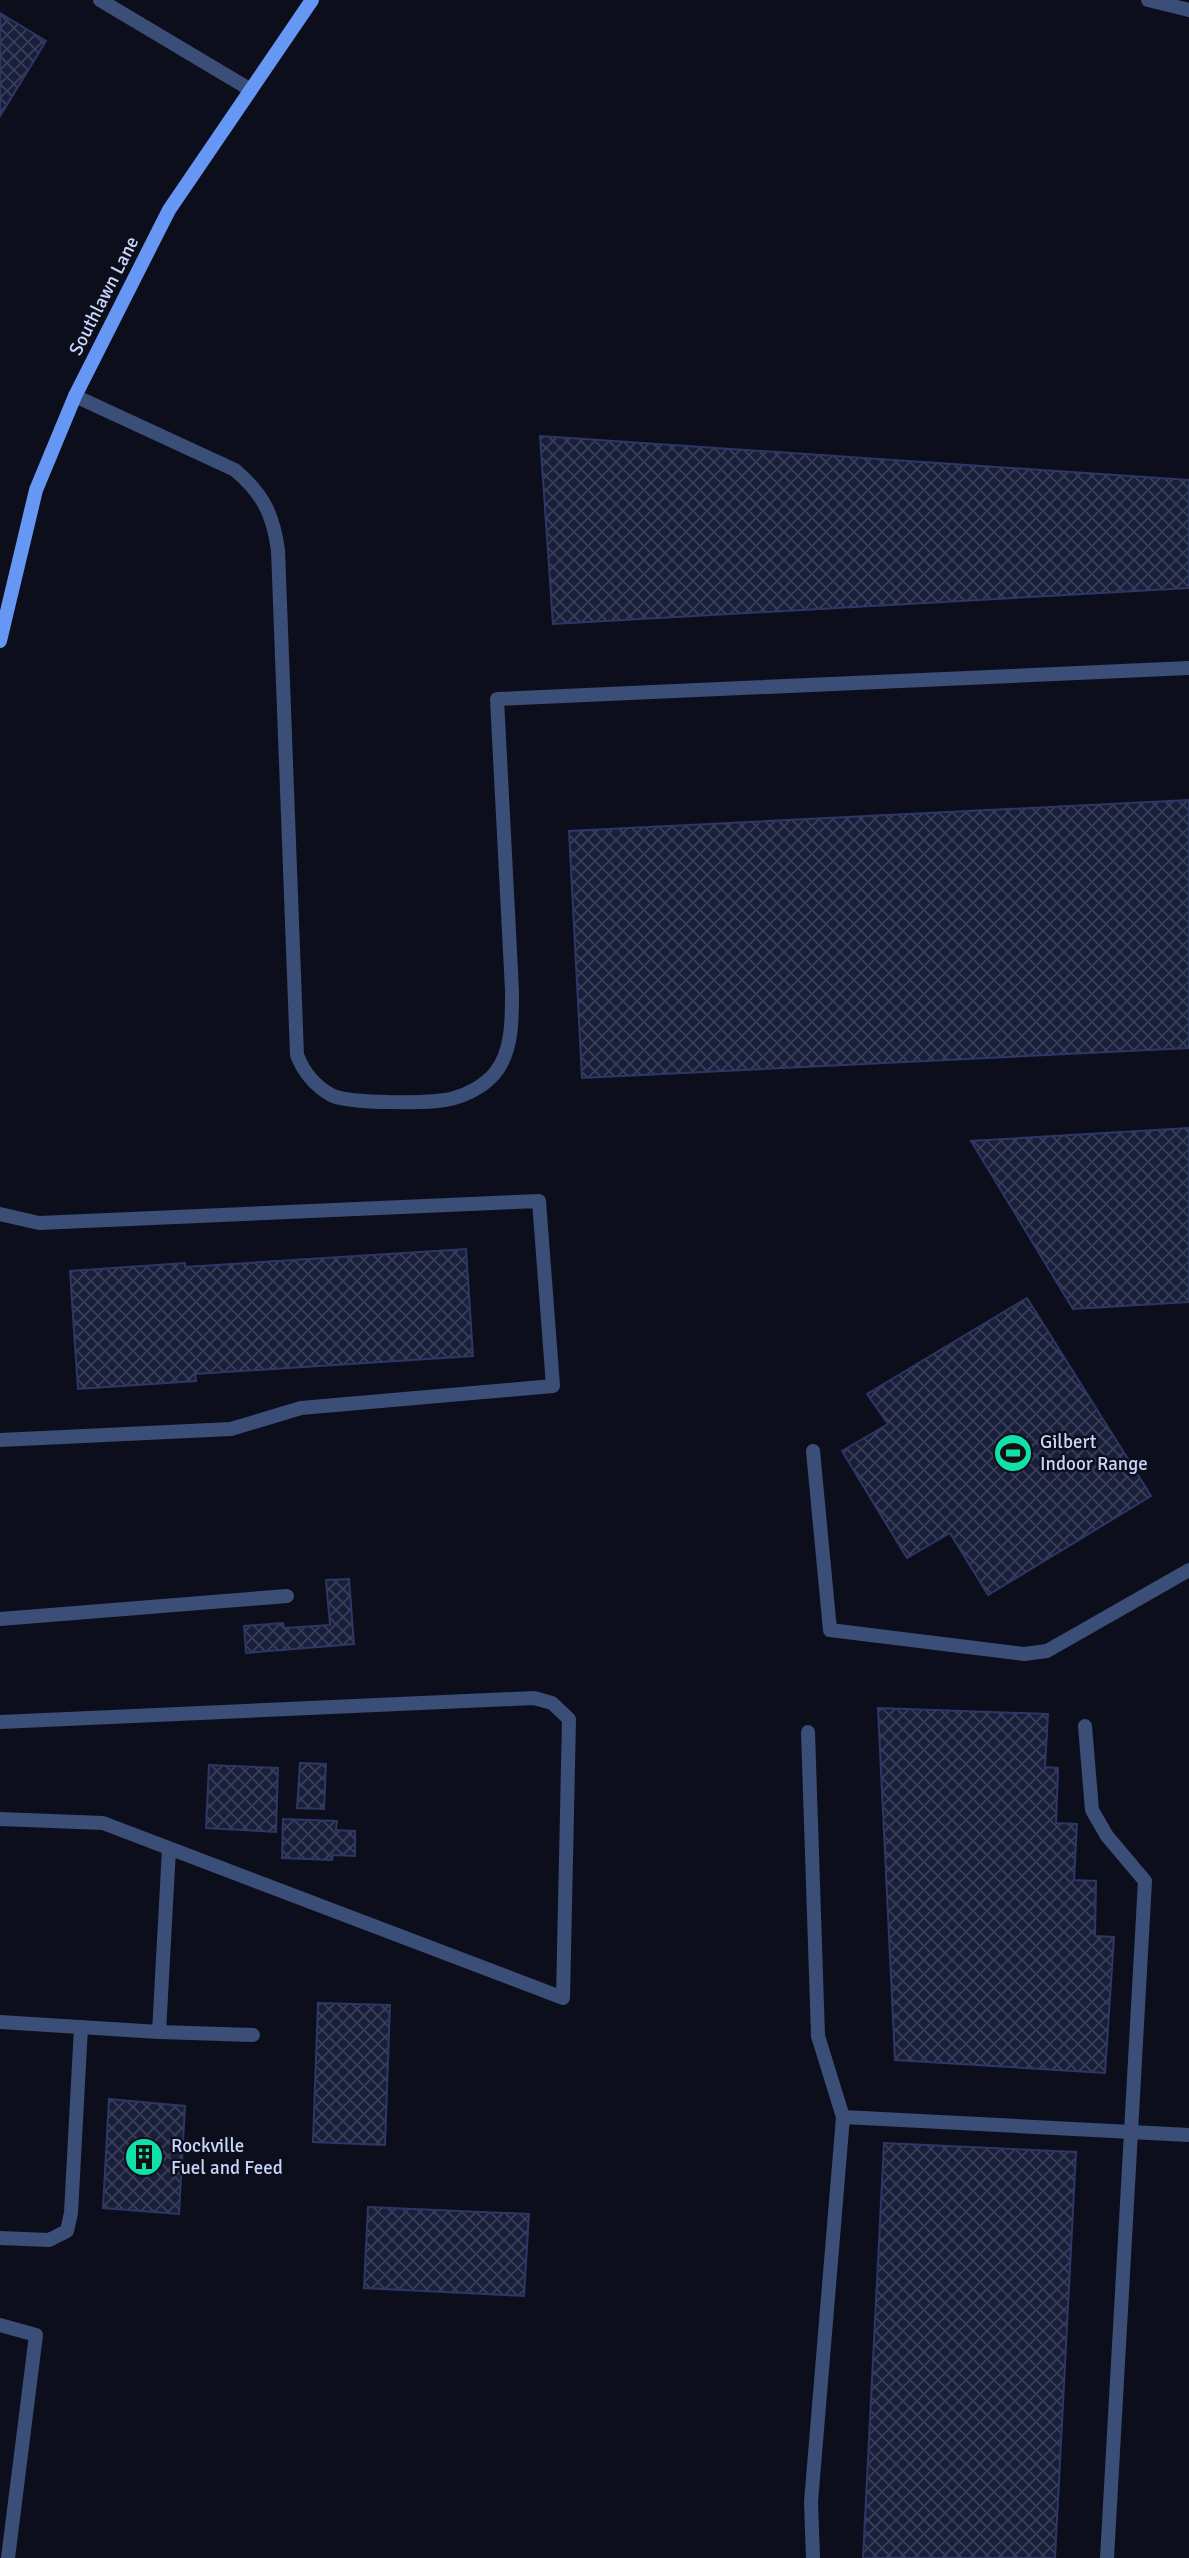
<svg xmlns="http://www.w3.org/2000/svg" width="1189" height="2558" font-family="Signika,sans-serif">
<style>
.building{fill:url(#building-cross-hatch);stroke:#2d3665;stroke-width:2}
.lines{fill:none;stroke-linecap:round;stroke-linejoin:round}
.lane{stroke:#3a4e77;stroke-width:14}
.street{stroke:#3a4e77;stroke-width:14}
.secondary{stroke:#6797f4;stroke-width:14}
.labels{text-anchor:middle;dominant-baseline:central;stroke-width:5;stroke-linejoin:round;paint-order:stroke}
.street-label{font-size:19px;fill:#c9d6fb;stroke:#0c0f1b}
.poi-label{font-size:19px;fill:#c9d6fb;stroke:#0c0f1b;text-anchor:start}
</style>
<defs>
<pattern id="building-cross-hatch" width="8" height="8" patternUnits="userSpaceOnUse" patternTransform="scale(1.75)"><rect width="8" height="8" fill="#191f3a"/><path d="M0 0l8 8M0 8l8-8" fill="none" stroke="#393f57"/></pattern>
</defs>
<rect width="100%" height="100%" fill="#0c0f1b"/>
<!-- building -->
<g class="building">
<path d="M0 13 46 41 0 116Z"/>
<path d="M540 436 1189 480V588L553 624Z"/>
<path d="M1189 800V1048L582 1078 569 831Z"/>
<path d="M1189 1128V1302L1073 1309 971 1141Z"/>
<path d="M466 1249 473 1356 195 1374 196 1381 78 1389 70 1271 185 1263V1267Z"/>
<path d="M1027 1298 1151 1496 988 1595 950 1533 907 1558 842 1451 888 1424 867 1394Z"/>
<path d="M349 1579 354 1644 246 1653 244 1626 283 1623 284 1628 330 1625 326 1580Z"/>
<path d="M878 1708 1048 1714 1045 1767 1058 1768 1056 1823 1077 1824 1074 1880 1096 1881 1095 1936 1114 1937 1105 2073 895 2060Z"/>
<path d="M300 1763 326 1764 324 1809 297 1808Z"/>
<path d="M209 1765 278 1768 276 1832 206 1828Z"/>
<path d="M283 1819 337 1821 336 1830 355 1831V1856L333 1855 332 1860 282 1858Z"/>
<path d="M318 2003 390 2005 385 2145 313 2142Z"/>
<path d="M109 2099 185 2106 179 2214 103 2208Z"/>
<path d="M884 2143 1076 2152 1055 2558H863Z"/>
<path d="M368 2207 529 2214 524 2296 364 2288Z"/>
</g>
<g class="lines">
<!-- lane -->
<g class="lane">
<path d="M100 0 251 90"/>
<path d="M75 396 235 470C263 494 273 514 278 550L297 1055C304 1073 314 1085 331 1095 348 1104 435 1104 454 1098 469 1094 485 1085 495 1073 513 1051 512 1017 512 990L497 699 1189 668"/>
<path d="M0 1214 39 1223 539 1201 553 1386 301 1408 231 1429 0 1440"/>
<path d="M813 1451 830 1630 1024 1654 1047 1651 1189 1570"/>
<path d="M0 1619 287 1596"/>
<path d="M0 1722 534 1698 552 1703 569 1719 563 1998 103 1823 0 1819"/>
<path d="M1085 1726 1092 1810 1107 1836 1145 1881 1131 2132 1189 2135"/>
<path d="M808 1732 818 2036 843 2117"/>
<path d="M0 2022 159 2032 169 1849"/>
<path d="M159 2032 253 2035"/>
<path d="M0 2238 49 2240 67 2231 71 2213 81 2027"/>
<path d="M0 2325 36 2335 8 2558"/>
<path d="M813 2558 811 2502 843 2117 1131 2132 1107 2558"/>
</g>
<!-- street -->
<path class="street" d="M1148 0 1189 10"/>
<!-- secondary -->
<path class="secondary" d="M0 641 36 490 75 396 169 210 312 0"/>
</g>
<!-- icons -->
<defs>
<symbol id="stadium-disc" viewBox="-11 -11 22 22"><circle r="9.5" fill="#10e1a9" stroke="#0c0f1b"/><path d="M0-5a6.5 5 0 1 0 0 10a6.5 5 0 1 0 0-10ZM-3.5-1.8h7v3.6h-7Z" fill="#111"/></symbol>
<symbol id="building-disc" viewBox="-11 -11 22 22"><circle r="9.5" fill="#10e1a9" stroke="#0c0f1b"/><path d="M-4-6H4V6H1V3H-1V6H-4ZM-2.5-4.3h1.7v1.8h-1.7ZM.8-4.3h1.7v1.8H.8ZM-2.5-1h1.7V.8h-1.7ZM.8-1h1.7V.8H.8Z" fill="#111"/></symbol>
</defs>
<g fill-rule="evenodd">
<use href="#stadium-disc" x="991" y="1431" width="44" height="44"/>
<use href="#building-disc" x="122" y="2135" width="44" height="44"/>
</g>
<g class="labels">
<!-- street labels -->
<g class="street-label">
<text transform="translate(104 296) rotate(-63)">Southlawn Lane</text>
</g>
<!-- poi labels -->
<g class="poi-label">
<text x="1040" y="1442">Gilbert<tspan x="1040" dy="22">Indoor Range</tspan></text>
<text x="171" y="2146">Rockville<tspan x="171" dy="22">Fuel and Feed</tspan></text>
</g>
</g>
</svg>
